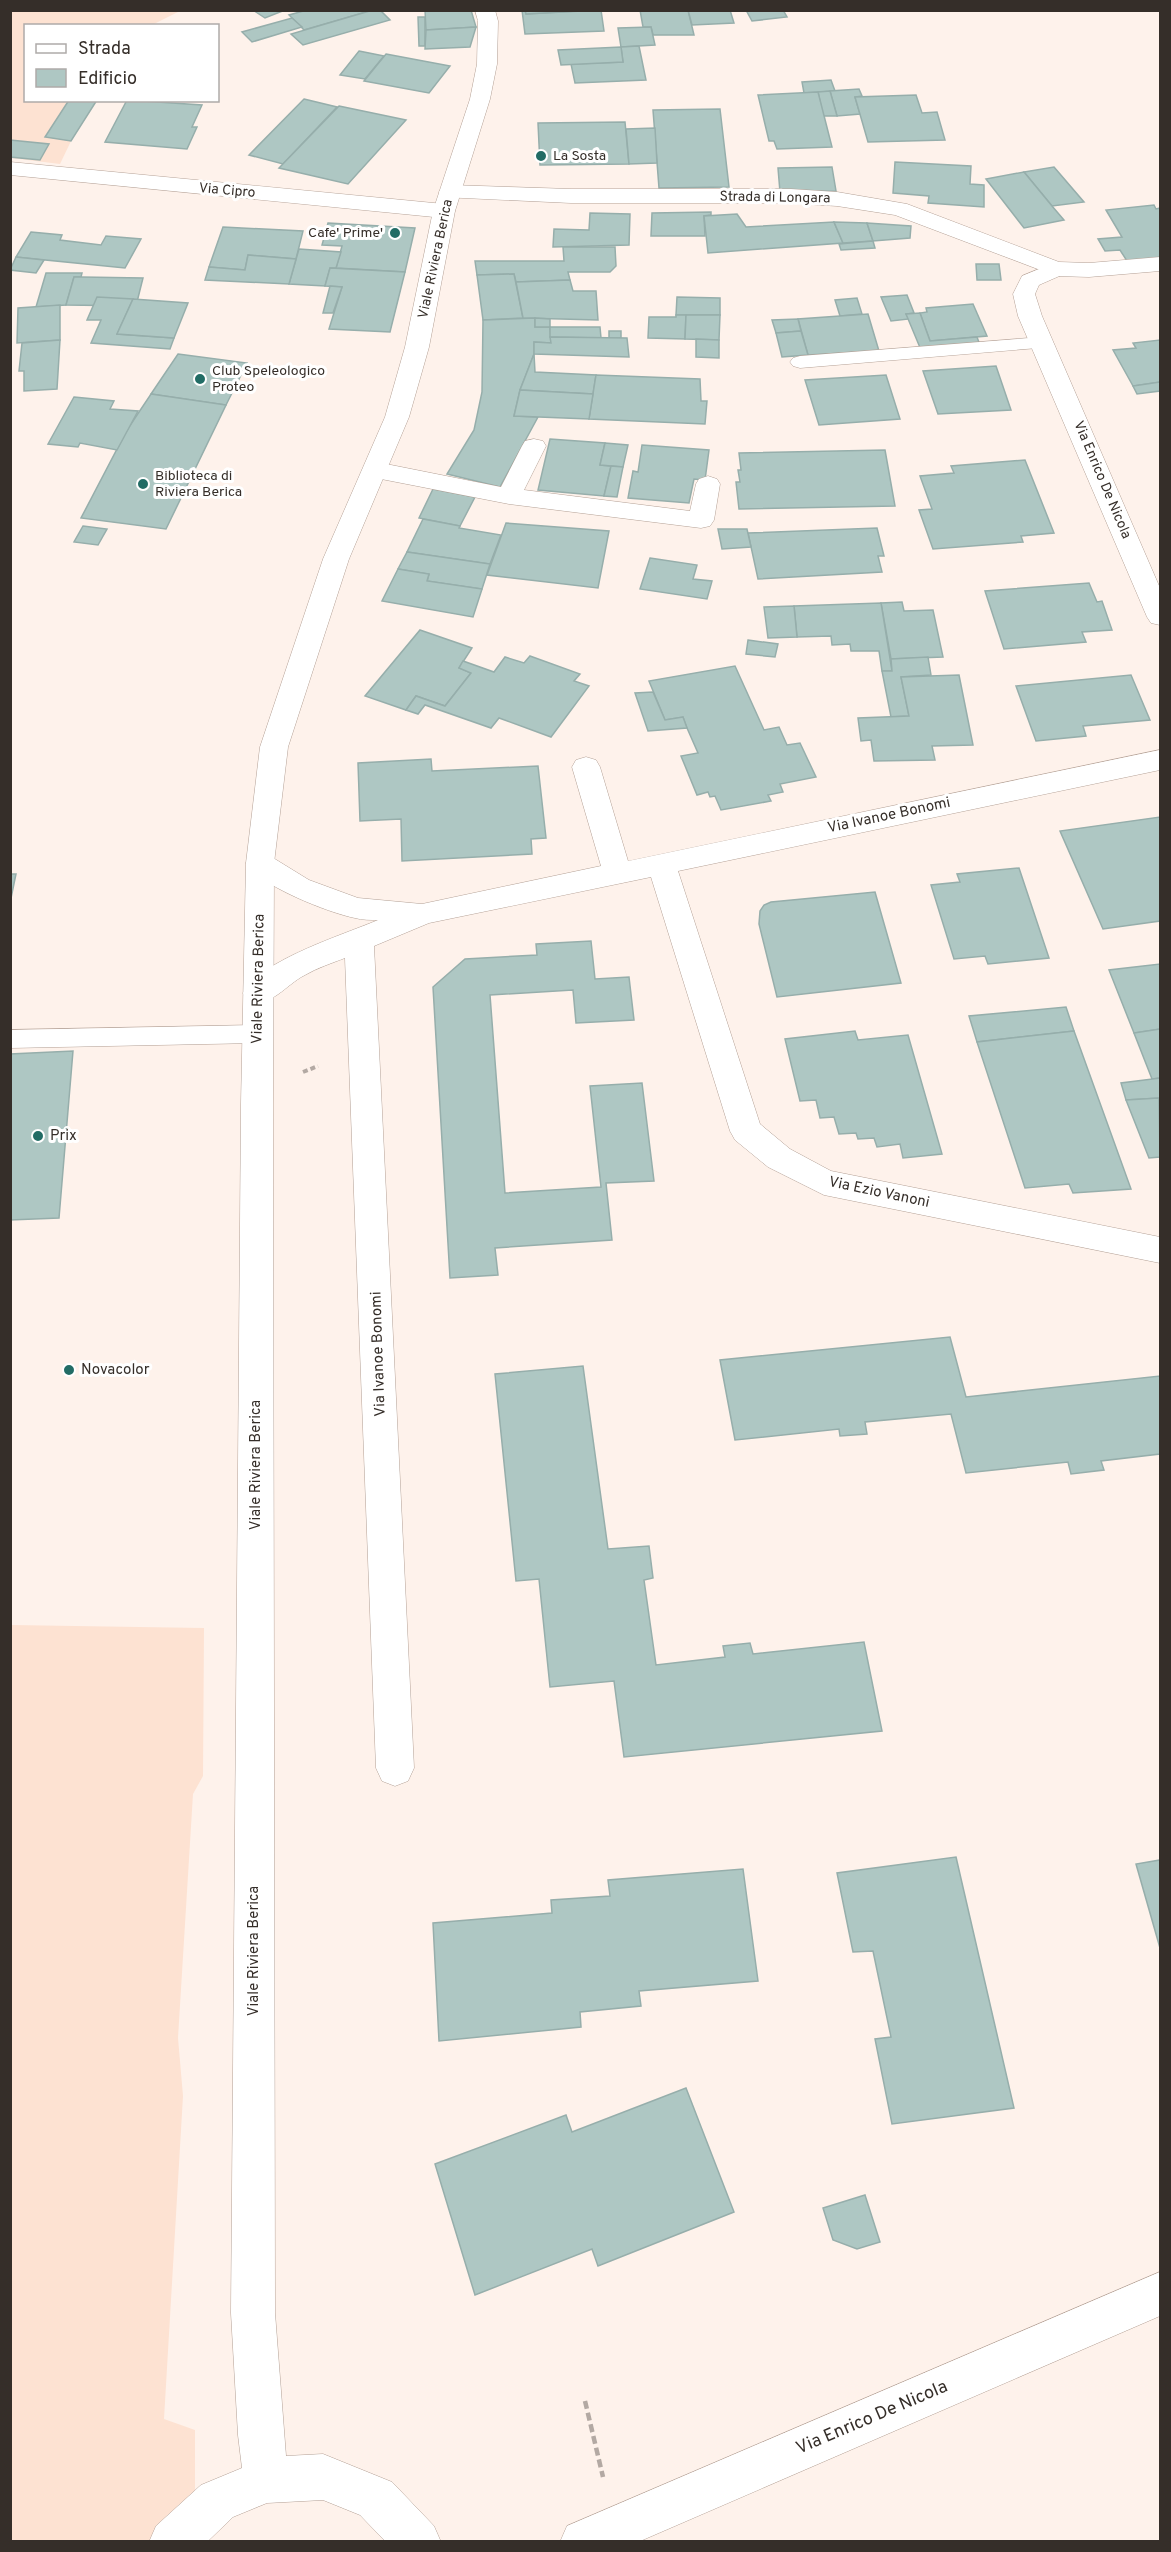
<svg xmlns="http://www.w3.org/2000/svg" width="1171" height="2552" font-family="Overpass,sans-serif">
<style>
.built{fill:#fde2d2}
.building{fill:#aec7c3;stroke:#96aeab;stroke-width:1.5}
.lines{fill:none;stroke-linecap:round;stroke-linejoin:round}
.lane-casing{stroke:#b4a196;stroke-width:1}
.street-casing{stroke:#b4a196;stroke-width:1}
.secondary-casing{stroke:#b4a196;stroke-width:1}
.primary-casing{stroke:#b4a196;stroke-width:1}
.path-far1{stroke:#b3a9a3;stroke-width:4;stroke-dasharray:5 3;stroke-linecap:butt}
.path{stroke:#b3a9a3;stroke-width:4.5;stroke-dasharray:8 4;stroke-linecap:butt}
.lane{fill:#fff;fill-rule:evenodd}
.street{fill:#fff;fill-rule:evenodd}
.secondary{fill:#fff;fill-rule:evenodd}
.primary{fill:#fff;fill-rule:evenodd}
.poi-dot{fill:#226c65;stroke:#fff;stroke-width:2}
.labels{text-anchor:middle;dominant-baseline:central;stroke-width:6;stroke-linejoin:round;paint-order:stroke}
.far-poi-label{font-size:14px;fill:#352e29;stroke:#fff;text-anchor:start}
.far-street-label{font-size:14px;fill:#352e29;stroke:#fff}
.street-label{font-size:15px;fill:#352e29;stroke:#fff}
.poi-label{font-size:15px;fill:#352e29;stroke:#fff;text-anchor:start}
.near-street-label{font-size:18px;fill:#352e29;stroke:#fff}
</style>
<rect width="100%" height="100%" fill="#fef2eb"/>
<!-- built -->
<g class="built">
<path d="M11 11H180L152 25 26 26V100L97 101 71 141 60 164 11 158Z"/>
<path d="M11 1625 204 1628 203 1776 193 1794 178 2038 183 2096 164 2419 195 2430V2541L11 2542Z"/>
</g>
<!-- building -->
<g class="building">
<path d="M259 10H285L265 18 256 12Z"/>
<path d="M307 10H373L304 30 289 15Z"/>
<path d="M373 10H380L390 20 303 45 291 34Z"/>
<path d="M425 10H471L476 27 426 30Z"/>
<path d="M522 10H525L526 14 601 10 604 31 525 34Z"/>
<path d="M525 10H594L526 14Z"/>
<path d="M640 10H688L694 35H653L651 27H643Z"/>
<path d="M688 10H730L734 23 692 25Z"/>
<path d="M746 10H783L787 17 752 21Z"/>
<path d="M418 17H425V46H419Z"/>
<path d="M292 18 302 27 252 42 242 32Z"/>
<path d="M476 27 470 47 425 49 426 30Z"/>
<path d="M651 27 655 45 621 47 618 28Z"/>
<path d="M639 46 646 80 575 83 571 64 623 62 621 47Z"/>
<path d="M621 47 623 62 561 65 558 50Z"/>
<path d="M359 51 384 56 365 79 340 75Z"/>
<path d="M386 54 450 66 429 93 364 81Z"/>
<path d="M831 80 835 91 804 93 802 82Z"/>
<path d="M859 89 862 96 855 97 860 114 837 116 830 91Z"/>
<path d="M830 91 837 116H823L818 92Z"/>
<path d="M818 92 832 147 777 149 774 141H769L758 95Z"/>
<path d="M916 95 922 113 937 112 945 140 868 142 855 97Z"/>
<path d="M304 99 337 107 283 164 249 155Z"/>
<path d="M69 100H97L71 141 45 137Z"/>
<path d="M127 100 202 105 192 127H197L187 149 105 142Z"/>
<path d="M339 106 406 120 348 184 279 168Z"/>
<path d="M720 109 729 187 659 188 653 110Z"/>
<path d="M625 122 629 164 540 165 538 123Z"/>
<path d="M655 128 657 163 629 164 626 129Z"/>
<path d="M10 140 49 144 40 160 10 157Z"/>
<path d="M895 162 971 166 970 184 984 185V207L928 203 929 196 893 193Z"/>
<path d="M832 167 836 191 780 192 778 168Z"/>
<path d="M1054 167 1084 202 1052 206 1024 172Z"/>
<path d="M1024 172 1052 206 1064 220 1024 228 986 179Z"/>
<path d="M1154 205 1156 209 1160 208V258L1127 261 1120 250 1105 251 1098 239 1122 237 1106 210Z"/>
<path d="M711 212V215L704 216 705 236H651L652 213Z"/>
<path d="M590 213 630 214 629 245 553 247 554 229 589 230Z"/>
<path d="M737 214 746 227 834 222 843 243 708 253 704 216Z"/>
<path d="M834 222 867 223 873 241 843 243Z"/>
<path d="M328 223 415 228 405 272 336 268 342 246 322 245Z"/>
<path d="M867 223 911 226 910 238 873 241Z"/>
<path d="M223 227 303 231 296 259 248 255 245 270 209 267Z"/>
<path d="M31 232 62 235 60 240 101 245 106 236 141 239 125 268 16 257Z"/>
<path d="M873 241 875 248 841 250 839 244Z"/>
<path d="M563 247H615L616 266 610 272H568L570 280 516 282 514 274 477 275 475 261H564Z"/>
<path d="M299 249 341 252 336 268H330L325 286 289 284Z"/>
<path d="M248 255 296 259 289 284 205 280 209 267 245 270Z"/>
<path d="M16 257 44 260 36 273 10 270Z"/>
<path d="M976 264H999L1001 280H977Z"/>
<path d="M330 268 405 272 390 332 329 329 342 287 325 286Z"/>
<path d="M46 273H82L81 277H74L66 305 36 307Z"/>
<path d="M514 274 523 318 483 320 477 275Z"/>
<path d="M74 277H81L143 278 136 306 66 305Z"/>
<path d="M570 280 573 291H596L598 320 523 318 516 282Z"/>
<path d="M330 286 342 287 333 313H323Z"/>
<path d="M907 295 914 313 906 314 909 319 891 321 881 297Z"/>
<path d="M97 297 133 299 117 334 174 338 170 349 91 343 101 320H87Z"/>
<path d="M677 297 720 298V315H676Z"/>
<path d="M857 298 862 314 840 316 835 300Z"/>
<path d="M133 299 188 303 174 338 117 334Z"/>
<path d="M973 304 987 336 930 341 920 313 927 312 926 308Z"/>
<path d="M60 305V340L17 343 18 308Z"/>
<path d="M920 313 930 341 977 337 980 345 921 350 906 314Z"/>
<path d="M868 314 879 351 808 355 798 319Z"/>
<path d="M676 315H686L685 339 648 338 649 317H676Z"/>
<path d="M686 315H720L719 340 685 339Z"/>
<path d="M535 318V327H550L551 343 534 342V354L520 390 514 416 538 417 500 487 447 474 474 430 482 392 483 320Z"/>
<path d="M535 318 550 319V327H535Z"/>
<path d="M798 319 801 331 776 333 772 320Z"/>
<path d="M550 327H600L601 338 550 337Z"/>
<rect x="609" y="331" width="12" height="7"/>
<path d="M801 331 808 355 782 357 776 333Z"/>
<path d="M550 337 627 338 629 357 534 354V342L551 343Z"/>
<path d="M696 339 719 340V358L696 357Z"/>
<path d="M60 340 57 389 24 391V371H19L22 343Z"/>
<path d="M1160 340V382L1133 386 1113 350 1136 348 1133 343Z"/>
<path d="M178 354 247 363 226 405 151 394Z"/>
<path d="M534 354 535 372 596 375 593 394 520 390Z"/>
<path d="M996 366 1011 410 938 414 923 371Z"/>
<path d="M596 375 700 379 701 401H707L705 424 589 419Z"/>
<path d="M886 375 900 419 819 425 805 380Z"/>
<path d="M1160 382V391L1137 394 1133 386Z"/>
<path d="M520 390 593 394 589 419 514 416Z"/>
<path d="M151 394 226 405 166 529 81 518 127 430Z"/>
<path d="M74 397 114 401 110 409 138 411 117 450 80 443 78 447 48 444Z"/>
<path d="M550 439 605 443 600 465 611 466 604 496 538 490Z"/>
<path d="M605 443 628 445 623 467 600 465Z"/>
<path d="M642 445 709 450 705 480 694 479 689 503 628 498 633 471 638 472Z"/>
<path d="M885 450 895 506 739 509 736 482H740L738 470H741L739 453Z"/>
<path d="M1025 460 1054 533 1021 536 1023 542 933 549 919 510 932 509 920 476 954 473 951 466Z"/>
<path d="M611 466 623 467 617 497 604 496Z"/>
<path d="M433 489 475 497 460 526 419 518Z"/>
<path d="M423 519 460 526 459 528 501 535 490 564 407 552Z"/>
<path d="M506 523 609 531 598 588 487 575Z"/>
<path d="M83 526 107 529 98 545 74 542Z"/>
<path d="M877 528 884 556H878L882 572 758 579 748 533Z"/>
<path d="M718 529H747L751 547 722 549Z"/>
<path d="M407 552 490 564 482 589 427 581 429 574 398 569Z"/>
<path d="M650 558 697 565 693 579 712 581 707 599 640 589Z"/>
<path d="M398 569 429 574 427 581 482 589 473 617 382 601Z"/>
<path d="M1089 583 1097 602 1102 601 1112 630 1082 632 1086 642 1004 649 985 591Z"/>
<path d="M902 602 904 611 933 610 943 657 891 659 881 603Z"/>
<path d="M881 603 892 671H882L879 651H851L850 644 832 645 831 636 797 637 794 606Z"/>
<path d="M794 606 797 637 768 638 764 607Z"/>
<path d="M420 630 472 648 459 668 471 673 445 706 416 696 406 710 365 696Z"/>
<path d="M748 640 778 644 775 657 746 654Z"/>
<path d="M530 656 580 674 574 681 589 686 551 737 499 718 491 728 425 705 418 714 406 710 416 696 445 706 471 673 459 668 463 661 494 672 505 657 524 663Z"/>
<path d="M928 657 931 675 901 677 909 716 891 717 882 671H892L891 659Z"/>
<path d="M735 666 764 730 779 727 787 745 800 743 816 777 780 784 783 792 768 795 771 801 721 810 715 796 710 797 708 792 697 795 681 756 698 753 687 728 683 717 665 720 649 681Z"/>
<path d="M959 675 973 745 932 746 935 760 874 761 871 740 861 741 858 718 909 716 901 677Z"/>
<path d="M1131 675 1150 720 1083 726 1086 736 1036 741 1016 686Z"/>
<path d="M653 692 665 720 683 717 687 728 648 731 635 693Z"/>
<path d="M431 759 432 771 538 766 546 838 531 839 532 854 402 861 401 819 360 821 358 763Z"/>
<path d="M1160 817V921L1103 929 1060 831Z"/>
<path d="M1019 868 1049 958 988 964 985 956 954 959 931 885 960 882 957 874Z"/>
<path d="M10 874H16L10 903Z"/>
<path d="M875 892 901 983 777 997 759 924 760 911 764 905 771 902Z"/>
<path d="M591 941 595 979 629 977 634 1020 576 1023 573 990 490 995 505 1193 601 1187 590 1086 642 1083 654 1181 606 1183 612 1240 495 1248 498 1275 450 1278 433 987 465 959 537 955 536 944Z"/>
<path d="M1160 964V1029L1134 1033 1109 970Z"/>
<path d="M1066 1007 1074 1031 977 1042 969 1016Z"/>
<path d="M1160 1029V1078L1152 1079 1134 1033Z"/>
<path d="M855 1031 858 1040 908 1035 942 1154 903 1158 900 1144 877 1147 874 1138 858 1139 856 1133 839 1134 834 1117 820 1118 816 1100 800 1101 785 1039Z"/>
<path d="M1074 1031 1131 1189 1073 1193 1069 1184 1025 1188 977 1042Z"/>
<path d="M73 1051 59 1218 10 1220V1054Z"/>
<path d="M1160 1078V1098L1126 1100 1121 1083Z"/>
<path d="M1159 1098 1160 1157 1149 1158 1126 1100Z"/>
<path d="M950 1337 966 1397 1160 1376V1454L1101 1461 1104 1470 1071 1474 1068 1462 966 1473 951 1414 865 1422 867 1434 840 1436 839 1429 735 1440 720 1360Z"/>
<path d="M583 1366 608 1549 649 1546 653 1578 644 1580 656 1665 725 1657 723 1646 750 1643 753 1654 864 1642 882 1731 624 1757 614 1681 550 1687 539 1579 516 1581 495 1374Z"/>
<path d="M956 1857 1014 2108 892 2124 875 2039 891 2037 873 1951 853 1952 837 1873Z"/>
<path d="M1160 1860V1948L1136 1864Z"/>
<path d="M743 1869 758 1981 639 1991 641 2006 580 2012 581 2027 439 2041 433 1923 552 1913 551 1900 610 1896 608 1880Z"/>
<path d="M686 2088 734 2212 598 2266 592 2249 475 2295 435 2164 566 2115 572 2132Z"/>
<path d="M865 2195 880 2242 857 2249 833 2240 823 2208Z"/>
</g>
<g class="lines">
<defs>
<g id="lane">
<path d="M1043 337 1050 339 1053 343 1050 347 800 368 793 366 790 362 793 358 800 356Z"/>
<path d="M258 1025 267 1027 270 1034 267 1041 258 1043 10 1048V1030Z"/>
</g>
<g id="street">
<path d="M10 162 444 204 452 206 455 211 452 216 444 218 10 175Z"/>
<path d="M1056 262 1064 264 1067 269 1064 274 1039 285 1035 294 1042 316 1160 588V625L1151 623 1147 617 1018 316 1013 294 1022 276Z"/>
<path d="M534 439 543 441 546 446 524 490 690 511 696 484 699 479 708 476 717 479 720 484 714 520 710 526 701 528 509 504 376 478 367 475 364 470 367 465 376 462 501 487 522 446 525 441Z"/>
<path d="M1160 750V770L678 871 760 1124 790 1149 831 1171 1160 1237V1263L824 1195 768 1167 735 1140 730 1131 651 877 429 923 374 946 414 1768 408 1781 395 1786 382 1781 376 1768 345 958C332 963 317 968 305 975 285 985 272 1008 247 1001L243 993C261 960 343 935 378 920 371 920 362 920 355 918 329 913 258 885 246 863L250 856 260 853 270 856 309 880 358 898 422 904 601 866 572 767 576 760 586 757 596 760 600 767 628 861Z"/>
<path d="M1160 2272V2316L638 2542H560L567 2526Z"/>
</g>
<path id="secondary" d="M450 185 571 189H791L837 192 907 204 1059 262 1089 263 1160 257V271L1089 277 1056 276 895 215 837 206 791 203H571L442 197 439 192 442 187Z"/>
<path id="primary" d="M475 10H495L498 21 497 64 490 99 455 211 429 347 409 417 349 559 288 747 274 863 273 1104 275 2313 286 2456 323 2454 392 2482 434 2526 441 2542H386L360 2515 323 2500 267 2503 233 2517 207 2542H149L156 2526 201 2485 242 2468 238 2435 231 2313 241 1104 246 863 260 747 323 559 385 417 405 347 433 211 470 99 477 64 478 21Z"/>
</defs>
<!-- lane casing -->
<use href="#lane" class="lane-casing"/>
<!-- street casing -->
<use href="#street" class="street-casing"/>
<!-- secondary casing -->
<use href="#secondary" class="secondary-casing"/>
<!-- primary casing -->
<use href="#primary" class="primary-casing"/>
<!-- path-far1 -->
<path class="path-far1" d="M303 1072 318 1066"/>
<!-- path -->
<path class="path" d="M585 2401 603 2477"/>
<!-- lane -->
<use href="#lane" class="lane"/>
<!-- street -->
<use href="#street" class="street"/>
<!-- secondary -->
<use href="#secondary" class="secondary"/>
<!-- primary -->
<use href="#primary" class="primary"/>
</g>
<!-- markers -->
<g class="poi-dot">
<circle cx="541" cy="156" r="6"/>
<circle cx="395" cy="233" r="6"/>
<circle cx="200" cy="379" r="6"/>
<circle cx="143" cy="484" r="6"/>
<circle cx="38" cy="1136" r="6"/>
<circle cx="69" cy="1370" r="6"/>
</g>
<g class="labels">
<!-- far-poi labels -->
<g class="far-poi-label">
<text x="553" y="156">La Sosta</text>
<text x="383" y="233" text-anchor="end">Cafe' Prime'</text>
<text x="212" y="371">Club Speleologico<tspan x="212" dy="16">Proteo</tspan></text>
<text x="155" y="476">Biblioteca di<tspan x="155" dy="16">Riviera Berica</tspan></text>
</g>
<!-- far-street labels -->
<g class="far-street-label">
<text transform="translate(227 191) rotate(5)">Via Cipro</text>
<text transform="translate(775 198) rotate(1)">Strada di Longara</text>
<text transform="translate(436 259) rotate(-78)">Viale Riviera Berica</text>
<text transform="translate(1102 480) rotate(67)">Via Enrico De Nicola</text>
</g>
<!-- street labels -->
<g class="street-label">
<text transform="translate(889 816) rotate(-12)">Via Ivanoe Bonomi</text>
<text transform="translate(259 979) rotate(-89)">Viale Riviera Berica</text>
<text transform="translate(879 1193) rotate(12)">Via Ezio Vanoni</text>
<text transform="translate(379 1354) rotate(-92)">Via Ivanoe Bonomi</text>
<text transform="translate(256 1465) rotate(-90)">Viale Riviera Berica</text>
<text transform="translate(254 1951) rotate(-90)">Viale Riviera Berica</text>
</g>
<!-- poi labels -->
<g class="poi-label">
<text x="50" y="1136">Prix</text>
<text x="81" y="1370">Novacolor</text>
</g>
<!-- near-street labels -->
<g class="near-street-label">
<text transform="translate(872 2418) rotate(-23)">Via Enrico De Nicola</text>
</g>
</g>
<!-- border -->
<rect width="1171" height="2552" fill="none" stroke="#352e29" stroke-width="24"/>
<!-- legend -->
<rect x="24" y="24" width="195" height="78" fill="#ffffff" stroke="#aeaba9" stroke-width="1.5"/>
<rect x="36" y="44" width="30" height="9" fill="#ffffff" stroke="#aeaba9" stroke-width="1.5"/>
<text x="78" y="54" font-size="18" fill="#352e29">Strada</text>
<rect x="36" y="69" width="30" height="18" fill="#aec7c3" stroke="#aeaba9" stroke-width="1.5"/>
<text x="78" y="84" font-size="18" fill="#352e29">Edificio</text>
</svg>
